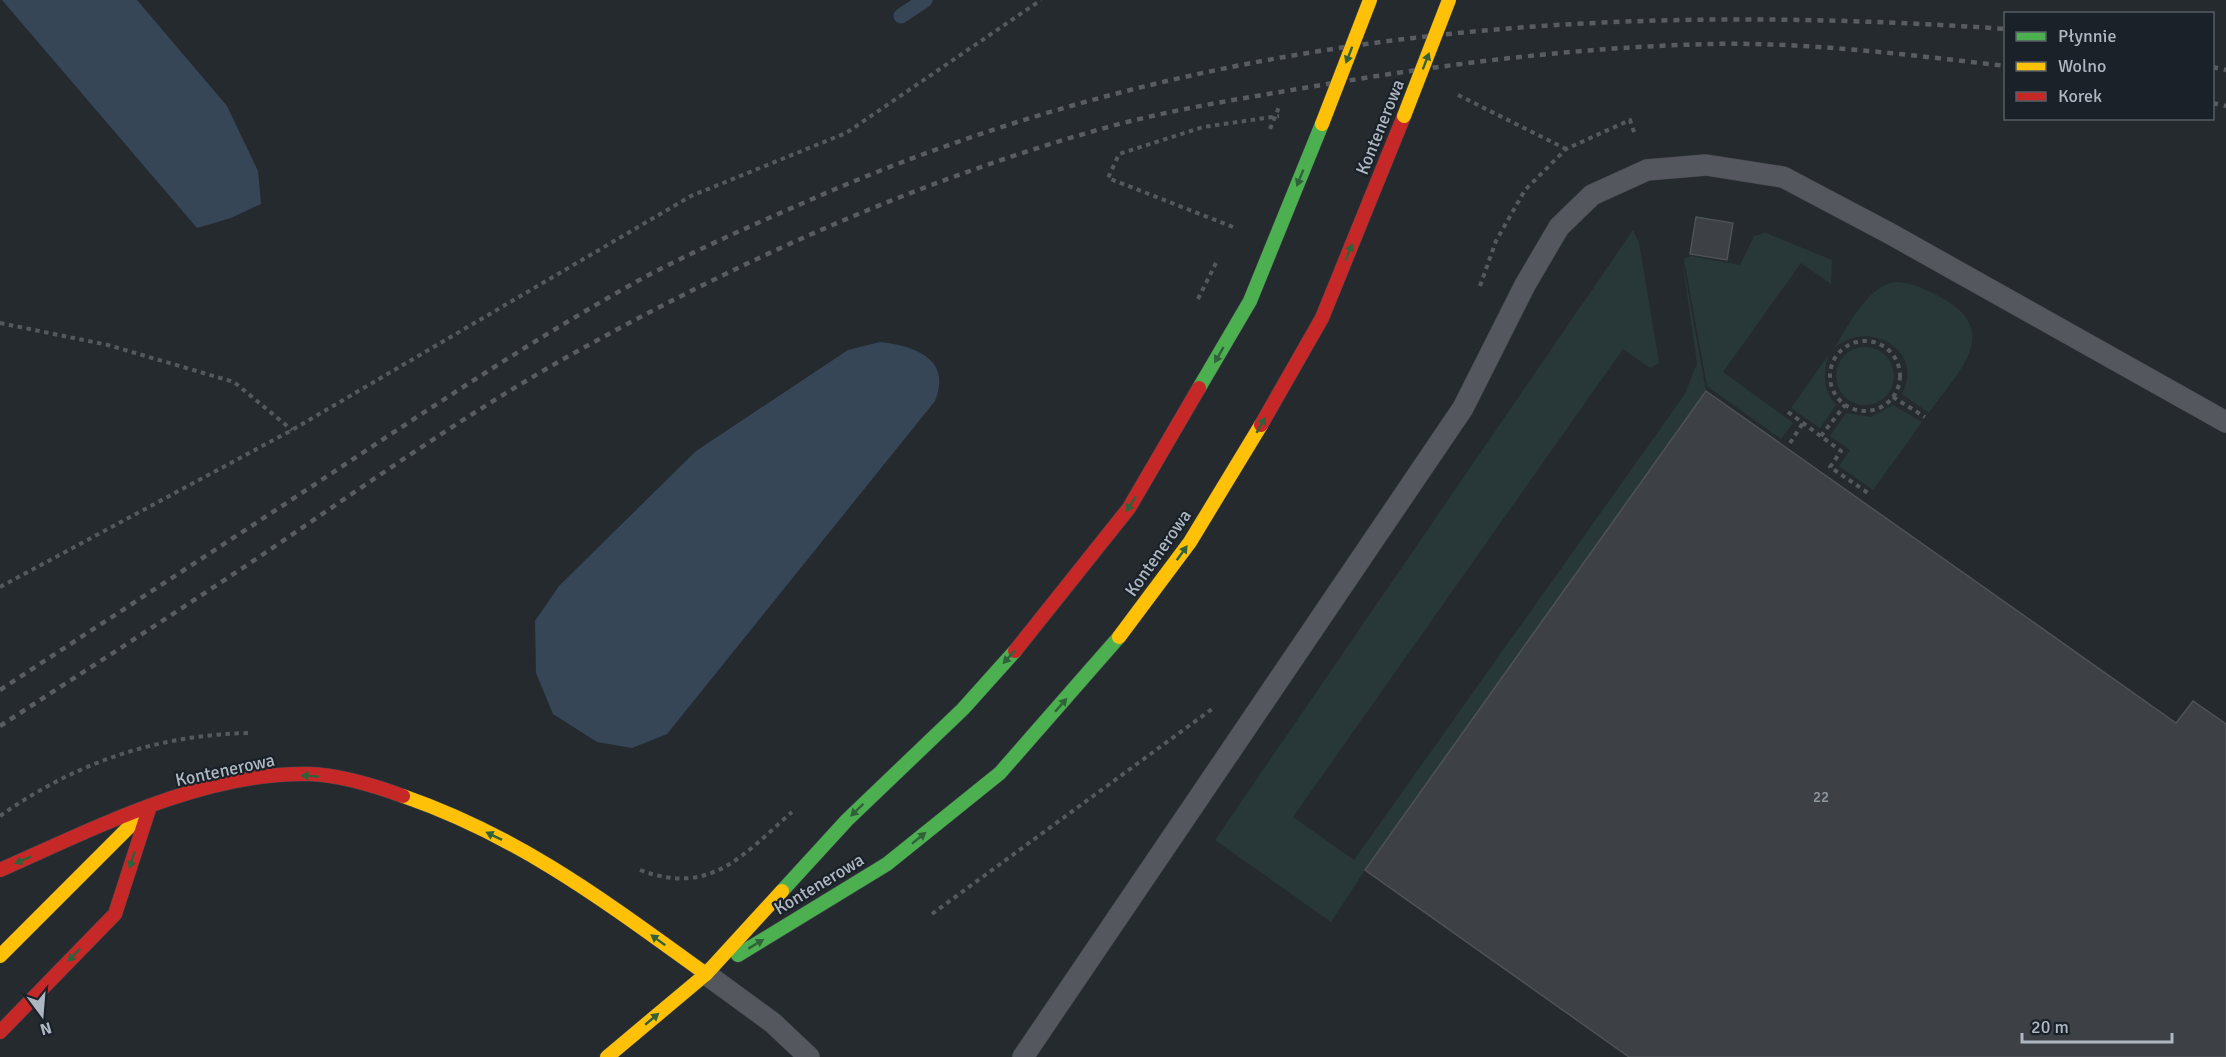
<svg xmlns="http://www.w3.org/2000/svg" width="2226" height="1057" font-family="Signika,sans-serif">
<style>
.green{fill:#283838}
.water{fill:#364657}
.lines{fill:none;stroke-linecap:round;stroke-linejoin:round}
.stream{stroke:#364657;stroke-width:15}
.building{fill:#3d4146;stroke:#4d5257;stroke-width:1.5}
.lane-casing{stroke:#42464a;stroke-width:22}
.fast-casing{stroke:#42474c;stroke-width:15}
.slow-casing{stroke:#42474c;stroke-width:15}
.jam-casing{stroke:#42474c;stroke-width:15}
.path{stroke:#54595c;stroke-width:4;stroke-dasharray:4.5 4.5;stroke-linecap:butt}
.lane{stroke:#54585e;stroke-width:21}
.fast{stroke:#4caf50;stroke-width:14}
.slow{stroke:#ffc107;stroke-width:14}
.jam{stroke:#c62828;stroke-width:14}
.rail{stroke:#595d61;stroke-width:4.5;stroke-dasharray:6 6;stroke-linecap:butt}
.slow-bridge-casing{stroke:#42474c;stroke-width:15;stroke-linecap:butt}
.path-bridge{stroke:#54595c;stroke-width:4;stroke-dasharray:4.5 4.5;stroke-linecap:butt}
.slow-bridge{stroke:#ffc107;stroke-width:14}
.oneway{fill:#30613a}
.labels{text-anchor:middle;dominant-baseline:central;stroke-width:4.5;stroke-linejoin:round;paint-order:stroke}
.number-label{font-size:15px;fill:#929aa2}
.street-label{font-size:18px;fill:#aeb7c1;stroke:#1a2128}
</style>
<rect width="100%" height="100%" fill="#252a2f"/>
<!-- green -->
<g class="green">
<path d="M1633 230 1639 243 1659 363 1650 368 1623 349 1293 817 1354 860 1685 394 1697 363 1682 258 1706 391 1365 870 1331 922 1215 840Z"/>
<path d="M1766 233 1832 260 1831 284 1801 263 1723 372 1793 423 1781 439 1707 386 1684 259 1691 256 1740 265 1754 236Z"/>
<path d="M1895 282C1913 282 1932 292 1947 301 2002 335 1954 376 1929 413L1902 394C1925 352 1871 317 1834 348 1849 326 1867 286 1895 282Z"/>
<circle cx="1865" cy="376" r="29"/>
<path d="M1828 356C1823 375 1823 390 1836 405L1820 428 1791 408Z"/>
<path d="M1893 405 1922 422 1873 490 1839 466 1850 450 1830 436 1846 413 1871 417Z"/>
</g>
<!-- water -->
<g class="water">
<path d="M2 0H137L227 106 258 171 261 204 231 218 197 228Z"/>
<path d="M880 342C915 346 952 359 935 401L667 734 632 748 597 742 553 714 536 673 535 621 559 586 696 451 848 350Z"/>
</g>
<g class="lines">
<!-- stream -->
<path class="stream" d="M901 16 925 0"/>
</g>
<!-- building -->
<g class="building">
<path d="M1696 217 1733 223 1727 260 1690 254Z"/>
<path d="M1706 391 2176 723 2193 701 2226 724V1057H1629L1365 870Z"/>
</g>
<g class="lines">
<defs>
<g id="lane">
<path d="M706 974 773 1023 809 1057"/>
<path d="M1023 1057 1463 408 1525 285 1559 227 1592 195 1647 170 1706 165 1783 177 1889 233 2226 422"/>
</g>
<g id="fast">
<path d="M1199 388 1250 301 1322 124"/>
<path d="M782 891 847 820 963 709 1015 651"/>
<path d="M738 955 887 864 1000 773 1119 637"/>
</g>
<g id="slow">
<path d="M1119 637 1190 542 1261 425"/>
<path d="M403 796C521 837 606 902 706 974"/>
<path d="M0 956 138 818"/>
<path d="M607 1057 706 974 782 891"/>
</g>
<g id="jam">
<path d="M1261 425 1322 318 1404 116"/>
<path d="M1015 651 1129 508 1199 388"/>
<path d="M0 870C93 829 205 771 309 774 341 775 373 785 403 796"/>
<path d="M0 1032 115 914 150 806"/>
</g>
</defs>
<!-- lane casing -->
<use href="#lane" class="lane-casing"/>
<!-- fast casing -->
<use href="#fast" class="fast-casing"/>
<!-- slow casing -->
<use href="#slow" class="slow-casing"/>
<!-- jam casing -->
<use href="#jam" class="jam-casing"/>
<!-- path -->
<g class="path">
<path d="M1458 95 1566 149"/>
<path d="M1233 227 1108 178 1119 154 1203 127 1279 116"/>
<path d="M1480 286 1496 241 1525 190 1566 149 1630 120 1635 135"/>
<path d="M1198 299 1216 263"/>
<path d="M0 323 108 345 234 382 292 430"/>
<circle cx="1865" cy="376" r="35"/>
<path d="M1893 397 1925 417"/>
<path d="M1788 412 1841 451 1830 467 1871 495"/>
<path d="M1821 436 1845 405"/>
<path d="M1790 443 1803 423"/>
<path d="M0 587 292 430 691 196 846 133 1041 0"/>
<path d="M0 816C76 762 160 734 252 733"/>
<path d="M640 870C711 897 744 854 792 812"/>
<path d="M932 914 1212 709"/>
</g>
<!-- lane -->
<use href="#lane" class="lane"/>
<!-- fast -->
<use href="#fast" class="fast"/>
<!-- slow -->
<use href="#slow" class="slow"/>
<!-- jam -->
<use href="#jam" class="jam"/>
<!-- rail -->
<g class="rail">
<path d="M2212 67 2226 70"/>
<path d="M2212 103 2226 106"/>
<path d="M0 690C110 618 220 547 329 475 432 407 535 338 643 278 694 251 748 227 801 204 1189 31 1584 0 2006 29"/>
<path d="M0 726C88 669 177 612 265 553 364 486 463 416 567 357 738 261 918 180 1108 127 1178 108 1250 97 1322 85 1451 63 1581 47 1712 44 1807 42 1911 55 2006 66"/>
</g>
<defs>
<g id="slow-bridge">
<path d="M1404 116 1449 0"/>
<path d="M1322 124 1370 0"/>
</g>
</defs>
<!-- slow-bridge casing -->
<use href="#slow-bridge" class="slow-bridge-casing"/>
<!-- path-bridge -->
<path class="path-bridge" d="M1270 129 1279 107"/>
<!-- slow-bridge -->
<use href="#slow-bridge" class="slow-bridge"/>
</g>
<!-- one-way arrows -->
<defs><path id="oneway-solid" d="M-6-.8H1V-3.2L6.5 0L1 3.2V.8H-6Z" transform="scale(1.5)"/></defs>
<g class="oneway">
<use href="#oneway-solid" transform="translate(1349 55) rotate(111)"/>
<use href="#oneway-solid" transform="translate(1426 61) rotate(-69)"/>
<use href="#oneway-solid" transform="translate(1300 178) rotate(112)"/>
<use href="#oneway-solid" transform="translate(1349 252) rotate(-68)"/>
<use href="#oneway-solid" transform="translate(1219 355) rotate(120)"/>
<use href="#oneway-solid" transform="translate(1261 425) rotate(-60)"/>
<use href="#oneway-solid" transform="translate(1131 504) rotate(123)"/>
<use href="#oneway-solid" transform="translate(1182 553) rotate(-54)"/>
<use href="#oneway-solid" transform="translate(1009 657) rotate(132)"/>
<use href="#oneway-solid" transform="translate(1061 705) rotate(-49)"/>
<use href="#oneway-solid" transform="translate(310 776) rotate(-176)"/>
<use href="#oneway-solid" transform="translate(857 810) rotate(136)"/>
<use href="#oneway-solid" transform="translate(494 836) rotate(-154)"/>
<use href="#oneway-solid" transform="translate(919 838) rotate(-39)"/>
<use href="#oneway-solid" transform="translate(23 860) rotate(157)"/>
<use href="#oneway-solid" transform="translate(132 860) rotate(108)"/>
<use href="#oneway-solid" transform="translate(658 940) rotate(-144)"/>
<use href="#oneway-solid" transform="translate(756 944) rotate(-31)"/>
<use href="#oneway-solid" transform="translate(74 955) rotate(134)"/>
<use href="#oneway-solid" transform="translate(652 1019) rotate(-40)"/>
</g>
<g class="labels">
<!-- number labels -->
<g class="number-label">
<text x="1821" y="797">22</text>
</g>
<!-- street labels -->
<g class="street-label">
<text transform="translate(1380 127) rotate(-68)">Kontenerowa</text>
<text transform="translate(1158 553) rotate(-55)">Kontenerowa</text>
<text transform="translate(225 770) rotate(-12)">Kontenerowa</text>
<text transform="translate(819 884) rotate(-31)">Kontenerowa</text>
</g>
</g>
<!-- legend -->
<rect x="2004" y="12" width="210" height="108" fill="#1a2128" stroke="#555d65" stroke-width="1.5"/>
<rect x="2016" y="32" width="30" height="9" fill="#4caf50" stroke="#555d65" stroke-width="1.5"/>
<text x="2058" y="42" font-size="18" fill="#aeb7c1">Płynnie</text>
<rect x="2016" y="62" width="30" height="9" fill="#ffc107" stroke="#555d65" stroke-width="1.5"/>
<text x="2058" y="72" font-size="18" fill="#aeb7c1">Wolno</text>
<rect x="2016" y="92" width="30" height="9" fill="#c62828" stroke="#555d65" stroke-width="1.5"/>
<text x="2058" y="102" font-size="18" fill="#aeb7c1">Korek</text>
<!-- north arrow -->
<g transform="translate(42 1015) rotate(164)" stroke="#1a2128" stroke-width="4.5" paint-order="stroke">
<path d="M0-4.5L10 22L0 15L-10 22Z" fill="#aeb7c1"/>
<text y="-9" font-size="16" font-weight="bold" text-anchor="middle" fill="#aeb7c1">N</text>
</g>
<!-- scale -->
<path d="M2022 1033v9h150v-9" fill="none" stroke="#aeb7c1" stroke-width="3"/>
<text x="2031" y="1033" font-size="18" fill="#aeb7c1" stroke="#1a2128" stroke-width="4.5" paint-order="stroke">20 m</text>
</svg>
